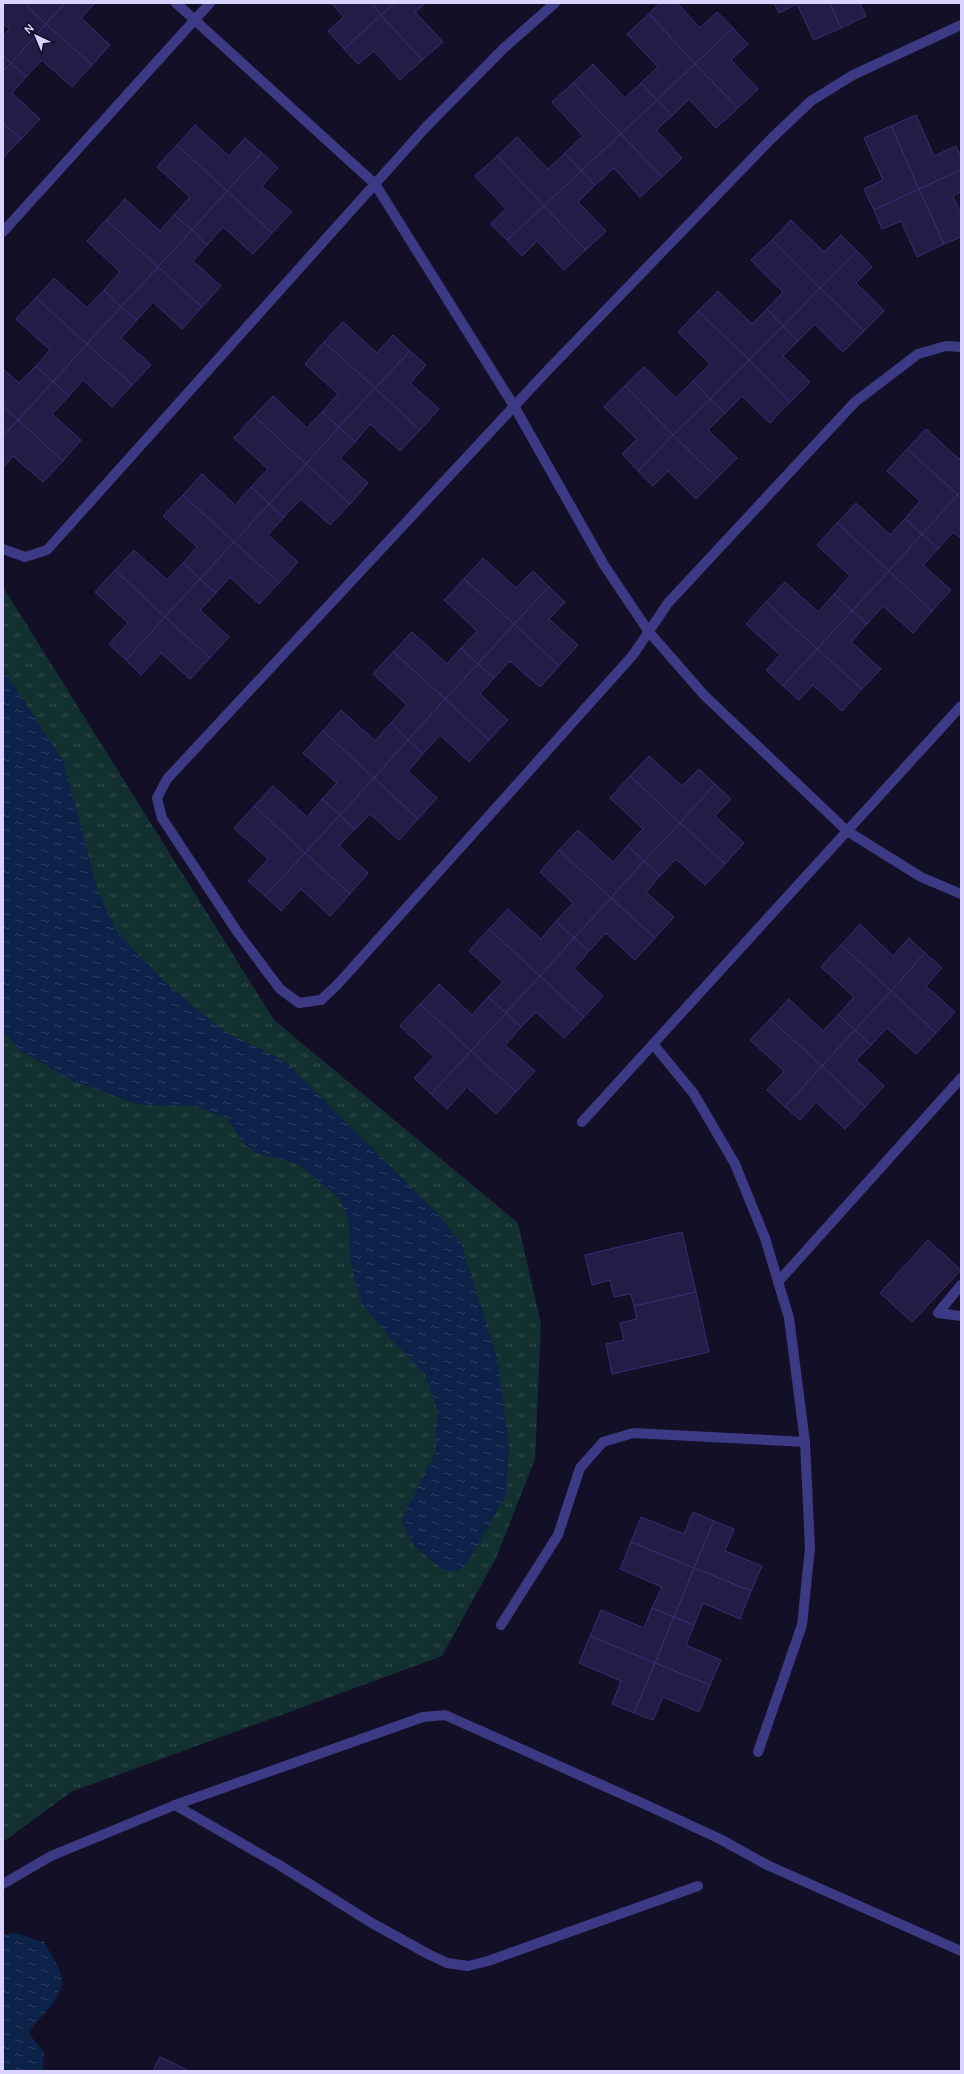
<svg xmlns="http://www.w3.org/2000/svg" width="964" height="2074" font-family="Manrope,sans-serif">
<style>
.grass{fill:url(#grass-tufts)}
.water{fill:url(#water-ripples)}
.building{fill:#241b47;stroke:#3b2d73}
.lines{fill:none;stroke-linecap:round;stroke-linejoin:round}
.service{stroke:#3d3a85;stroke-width:10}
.minor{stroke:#3d3a85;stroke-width:10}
</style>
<defs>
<pattern id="grass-tufts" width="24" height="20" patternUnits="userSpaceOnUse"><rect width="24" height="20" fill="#12302f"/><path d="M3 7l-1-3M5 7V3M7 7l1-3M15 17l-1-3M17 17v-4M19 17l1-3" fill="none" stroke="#344d4e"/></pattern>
<pattern id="water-ripples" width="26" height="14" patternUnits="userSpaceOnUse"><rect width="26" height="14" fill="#0c2248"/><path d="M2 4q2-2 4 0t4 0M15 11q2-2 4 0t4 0" fill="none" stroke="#2f4163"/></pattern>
</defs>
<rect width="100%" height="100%" fill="#130f26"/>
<!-- grass -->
<path class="grass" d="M3 587 274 1020 518 1223 541 1324 535 1459 496 1558 442 1656 71 1792 3 1842Z"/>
<!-- water -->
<g class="water">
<path d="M3 669 64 762 98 892 117 932 167 984 224 1031 286 1062 433 1209 461 1243 498 1361 509 1447 506 1495 468 1562 457 1571 442 1569 414 1546 401 1520 436 1452 437 1408 425 1374 391 1339 361 1302 350 1261 349 1220 338 1197 297 1163 258 1154 244 1144 228 1119 197 1106 140 1105 74 1081 19 1050 3 1031Z"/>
<path d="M15 1933 44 1942 58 1966 63 1984 54 2003 28 2032 44 2053 42 2071H3V1935Z"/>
</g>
<!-- building -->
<g class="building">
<path d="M3 3H24L46 24 11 63 3 56V37L9 29 3 23Z"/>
<path d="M24 3H65L46 24Z"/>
<path d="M65 3H95L81 18 110 45 92 65 46 24Z"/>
<path d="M331 3H371L381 15 344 49 328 31 344 17Z"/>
<path d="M371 3H395L381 15Z"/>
<path d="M395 3H426L415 12 443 42 422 60 381 15Z"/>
<path d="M660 3H677L700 28 717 12 733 28 695 64 649 14Z"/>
<path d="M774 3H830L841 28 814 40 797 4 779 13Z"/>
<path d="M830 3H860L866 16 841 28Z"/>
<path d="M649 14 695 64 657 100 641 83 658 67 627 34Z"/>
<path d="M381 15 422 60 400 80 374 51 358 64 344 49Z"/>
<path d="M46 24 92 65 72 87 42 60 26 77 11 63Z"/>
<path d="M733 28 748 44 731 60 758 89 738 108 695 64Z"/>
<path d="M3 56 11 63 3 71Z"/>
<path d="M11 63 26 77 12 93 40 119 21 139 3 123V71Z"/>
<path d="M593 64 625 98 641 83 657 100 621 134 573 83Z"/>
<path d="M695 64 738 108 716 128 689 99 672 116 657 100Z"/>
<path d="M573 83 621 134 581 171 565 153 583 136 552 102Z"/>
<path d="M657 100 672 116 656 130 682 158 662 177 621 134Z"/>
<path d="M916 115 934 156 956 146 961 157V170L919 189 891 126Z"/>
<path d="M3 123 21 139 3 158Z"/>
<path d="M195 125 229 156 245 138 262 153 227 191 177 145Z"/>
<path d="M891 126 919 189 874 210 864 189 883 180 864 138Z"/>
<path d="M621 134 662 177 640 197 614 168 595 185 581 171Z"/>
<path d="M517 137 548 169 565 153 581 171 544 206 497 156Z"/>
<path d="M177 145 227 191 192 230 174 215 190 197 157 167Z"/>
<path d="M262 153 278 168 262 186 292 212 272 233 227 191Z"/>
<path d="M497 156 544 206 507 240 491 224 506 209 475 176Z"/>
<path d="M961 170V192L953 196 961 214V237L944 244 919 189Z"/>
<path d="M581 171 595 185 578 202 606 231 586 250 544 206Z"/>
<path d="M919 189 944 244 917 257 901 221 882 229 874 210Z"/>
<path d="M227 191 272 233 253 254 223 227 207 245 192 230Z"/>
<path d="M125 199 160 231 174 215 192 230 158 267 106 220Z"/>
<path d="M544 206 586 250 564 270 537 241 522 256 507 240Z"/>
<path d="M106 220 158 267 121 307 104 290 120 272 87 241Z"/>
<path d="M791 220 824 252 841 235 857 251 820 288 772 240Z"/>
<path d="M192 230 207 245 193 261 221 286 202 307 158 267Z"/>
<path d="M772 240 820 288 783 326 767 309 783 292 751 260Z"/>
<path d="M857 251 872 267 856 283 884 311 864 331 820 288Z"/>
<path d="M158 267 202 307 182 329 153 302 137 320 121 307Z"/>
<path d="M54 278 87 308 104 290 121 307 87 344 36 298Z"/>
<path d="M820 288 864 331 843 352 815 324 798 341 783 326Z"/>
<path d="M718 291 752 324 767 309 783 326 749 360 698 311Z"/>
<path d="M36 298 87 344 53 382 36 366 50 350 16 319Z"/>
<path d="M121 307 137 320 121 338 151 365 132 385 87 344Z"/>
<path d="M698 311 749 360 710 399 693 381 710 364 678 332Z"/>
<path d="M343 322 377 353 393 335 410 351 375 388 324 342Z"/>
<path d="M783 326 798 341 783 356 810 382 790 402 749 360Z"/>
<path d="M324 342 375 388 339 427 322 412 338 394 305 364Z"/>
<path d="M87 344 132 385 112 407 83 380 69 396 53 382Z"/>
<path d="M410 351 426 365 410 383 439 409 420 430 375 388Z"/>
<path d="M749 360 790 402 770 423 742 396 725 413 710 399Z"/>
<path d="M36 366 53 382 18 420 3 406V369L19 383Z"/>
<path d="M644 367 676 398 693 381 710 399 673 435 625 386Z"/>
<path d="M53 382 69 396 52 414 81 440 63 461 18 420Z"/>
<path d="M625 386 673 435 638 471 622 454 637 439 604 407Z"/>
<path d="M375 388 420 430 400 451 370 424 355 442 339 427Z"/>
<path d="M273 396 307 428 322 412 339 427 306 464 254 416Z"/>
<path d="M710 399 725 413 708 430 737 458 717 478 673 435Z"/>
<path d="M3 406 18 420 3 436Z"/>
<path d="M254 416 306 464 269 504 251 487 268 469 234 438Z"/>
<path d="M18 420 63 461 43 482 13 456 3 468V436Z"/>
<path d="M339 427 355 442 340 458 368 483 350 504 306 464Z"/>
<path d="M926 429 959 459 961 457V492L958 495 907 449Z"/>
<path d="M673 435 717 478 696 499 668 471 653 486 638 471Z"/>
<path d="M907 449 958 495 922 534 905 519 920 501 887 471Z"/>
<path d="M306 464 350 504 330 525 301 499 284 517 269 504Z"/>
<path d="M202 474 235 505 251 487 269 504 234 542 183 495Z"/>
<path d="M183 495 234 542 200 579 183 563 197 547 163 516Z"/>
<path d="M958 495 961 498V538L953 532 938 549 922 534Z"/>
<path d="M856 503 890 535 905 519 922 534 889 571 837 523Z"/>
<path d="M269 504 284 517 268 535 298 562 279 583 234 542Z"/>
<path d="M837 523 889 571 852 611 834 594 850 576 817 545Z"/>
<path d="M922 534 938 549 923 565 951 590 932 611 889 571Z"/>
<path d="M234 542 279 583 259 604 230 577 216 593 200 579Z"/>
<path d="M134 550 167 580 183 563 200 579 165 617 115 570Z"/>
<path d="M483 558 516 588 533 571 549 587 514 624 464 579Z"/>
<path d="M115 570 165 617 126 660 109 644 128 623 95 592Z"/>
<path d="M889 571 932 611 913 633 883 606 867 624 852 611Z"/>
<path d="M200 579 216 593 200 610 229 637 210 658 165 617Z"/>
<path d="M464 579 514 624 478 664 461 648 477 631 444 600Z"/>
<path d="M785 582 818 612 834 594 852 611 817 649 766 602Z"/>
<path d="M549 587 565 602 549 619 578 645 559 666 514 624Z"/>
<path d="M766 602 817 649 783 686 766 670 780 655 746 624Z"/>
<path d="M852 611 867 624 851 642 881 669 862 689 817 649Z"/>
<path d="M165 617 210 658 190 679 161 653 141 675 126 660Z"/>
<path d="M514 624 559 666 540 687 510 661 494 678 478 664Z"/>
<path d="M412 632 447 664 461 648 478 664 445 699 393 652Z"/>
<path d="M817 649 862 689 842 711 813 685 799 700 783 686Z"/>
<path d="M393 652 445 699 408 740 391 723 407 705 373 674Z"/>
<path d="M478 664 494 678 480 694 508 720 489 740 445 699Z"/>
<path d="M445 699 489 740 469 762 440 735 423 754 408 740Z"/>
<path d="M341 710 375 741 391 723 408 740 374 778 323 731Z"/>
<path d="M323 731 374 778 340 815 322 799 337 783 303 753Z"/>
<path d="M408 740 423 754 408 771 437 798 418 819 374 778Z"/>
<path d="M649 756 682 786 699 769 715 784 680 823 630 776Z"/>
<path d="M630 776 680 823 644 861 627 846 643 829 610 798Z"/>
<path d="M374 778 418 819 399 840 370 814 355 829 340 815Z"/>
<path d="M715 784 731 799 715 816 744 843 725 864 680 823Z"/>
<path d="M273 786 307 817 322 799 340 815 305 853 254 806Z"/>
<path d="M254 806 305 853 265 896 248 881 268 859 234 828Z"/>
<path d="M340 815 355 829 339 846 368 873 350 894 305 853Z"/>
<path d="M680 823 725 864 705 885 676 859 660 876 644 861Z"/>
<path d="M578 830 613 862 627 846 644 861 611 898 559 850Z"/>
<path d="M559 850 611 898 574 938 556 921 573 903 540 872Z"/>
<path d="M305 853 350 894 330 916 301 889 281 911 265 896Z"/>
<path d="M644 861 660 876 646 892 674 917 655 938 611 898Z"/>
<path d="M611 898 655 938 635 960 606 933 589 951 574 938Z"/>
<path d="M508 909 541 939 556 921 574 938 540 976 489 929Z"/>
<path d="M860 924 893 956 909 938 925 953 891 991 841 945Z"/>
<path d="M489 929 540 976 506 1013 488 997 503 982 469 951Z"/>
<path d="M574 938 589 951 574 969 603 996 584 1017 540 976Z"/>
<path d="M841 945 891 991 855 1030 838 1015 854 997 821 967Z"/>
<path d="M925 953 942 968 926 986 955 1012 936 1033 891 991Z"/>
<path d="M540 976 584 1017 564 1038 536 1012 521 1027 506 1013Z"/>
<path d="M439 984 472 1015 488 997 506 1013 471 1051 420 1004Z"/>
<path d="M891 991 936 1033 916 1054 887 1028 871 1045 855 1030Z"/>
<path d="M789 999 823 1031 838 1015 855 1030 822 1066 770 1019Z"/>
<path d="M420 1004 471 1051 431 1094 414 1078 434 1057 400 1026Z"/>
<path d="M506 1013 521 1027 505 1045 535 1071 516 1092 471 1051Z"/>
<path d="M770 1019 822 1066 785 1107 767 1090 784 1071 750 1040Z"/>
<path d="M855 1030 871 1045 856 1060 884 1086 865 1107 822 1066Z"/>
<path d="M471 1051 516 1092 496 1114 467 1087 447 1109 431 1094Z"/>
<path d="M822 1066 865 1107 845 1129 816 1102 800 1120 785 1107Z"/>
<path d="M682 1232 696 1292 634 1306 631 1294 614 1297 610 1280 592 1285 585 1255Z"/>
<path d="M928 1240 961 1270 912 1322 880 1293Z"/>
<path d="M696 1292 709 1352 612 1374 606 1344 624 1340 620 1323 637 1319 634 1306Z"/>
<path d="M693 1512 714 1521 694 1568 631 1542 641 1517 684 1534Z"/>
<path d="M714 1521 734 1529 725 1551 762 1566 751 1591 694 1568Z"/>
<path d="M631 1542 694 1568 674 1617 652 1608 662 1587 620 1569Z"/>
<path d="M694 1568 751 1591 740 1619 703 1603 694 1625 674 1617Z"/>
<path d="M652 1608 674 1617 655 1663 590 1636 601 1610 644 1628Z"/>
<path d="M674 1617 694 1625 686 1645 721 1660 710 1685 655 1663Z"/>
<path d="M590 1636 655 1663 634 1713 612 1704 621 1681 579 1663Z"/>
<path d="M655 1663 710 1685 699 1712 663 1697 653 1720 634 1713Z"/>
<path d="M160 2057 177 2065 189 2071H153Z"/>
</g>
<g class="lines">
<!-- service -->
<g class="service">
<path d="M961 1285 938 1313 961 1316"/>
<path d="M175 1805 281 1866 370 1922 428 1954 447 1963 468 1966 488 1961 698 1886"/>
<path d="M3 1884 51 1856 175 1805 423 1717 445 1715 642 1803 720 1839 767 1865 961 1951"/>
</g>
<!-- minor -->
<g class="minor">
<path d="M176 3 375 184 514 406 604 565 649 632 704 695 847 831 921 877 961 894"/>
<path d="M961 25 853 75 811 101 772 138 546 372 167 779 157 798 162 818 238 933 280 989 299 1003 321 1000 338 984 633 655 668 603 855 402 918 354 946 346 961 347"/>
<path d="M3 232 210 3"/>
<path d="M3 549 25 557 47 550 426 127 504 48 555 3"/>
<path d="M653 1044 694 1094 735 1164 765 1238 789 1318 805 1442 810 1548 802 1625 758 1752"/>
<path d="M582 1122 961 706"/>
<path d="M778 1282 961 1078"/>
<path d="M501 1625 558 1535 580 1468 603 1442 633 1433 805 1442"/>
</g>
</g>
<!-- border -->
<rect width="964" height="2074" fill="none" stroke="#d9d4ff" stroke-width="8"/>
<!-- north arrow -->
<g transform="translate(36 36) rotate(316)" stroke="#130f26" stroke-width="3" paint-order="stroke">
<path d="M0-3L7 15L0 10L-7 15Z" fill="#d9d4ff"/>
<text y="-6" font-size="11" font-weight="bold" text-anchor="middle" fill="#d9d4ff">N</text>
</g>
</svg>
